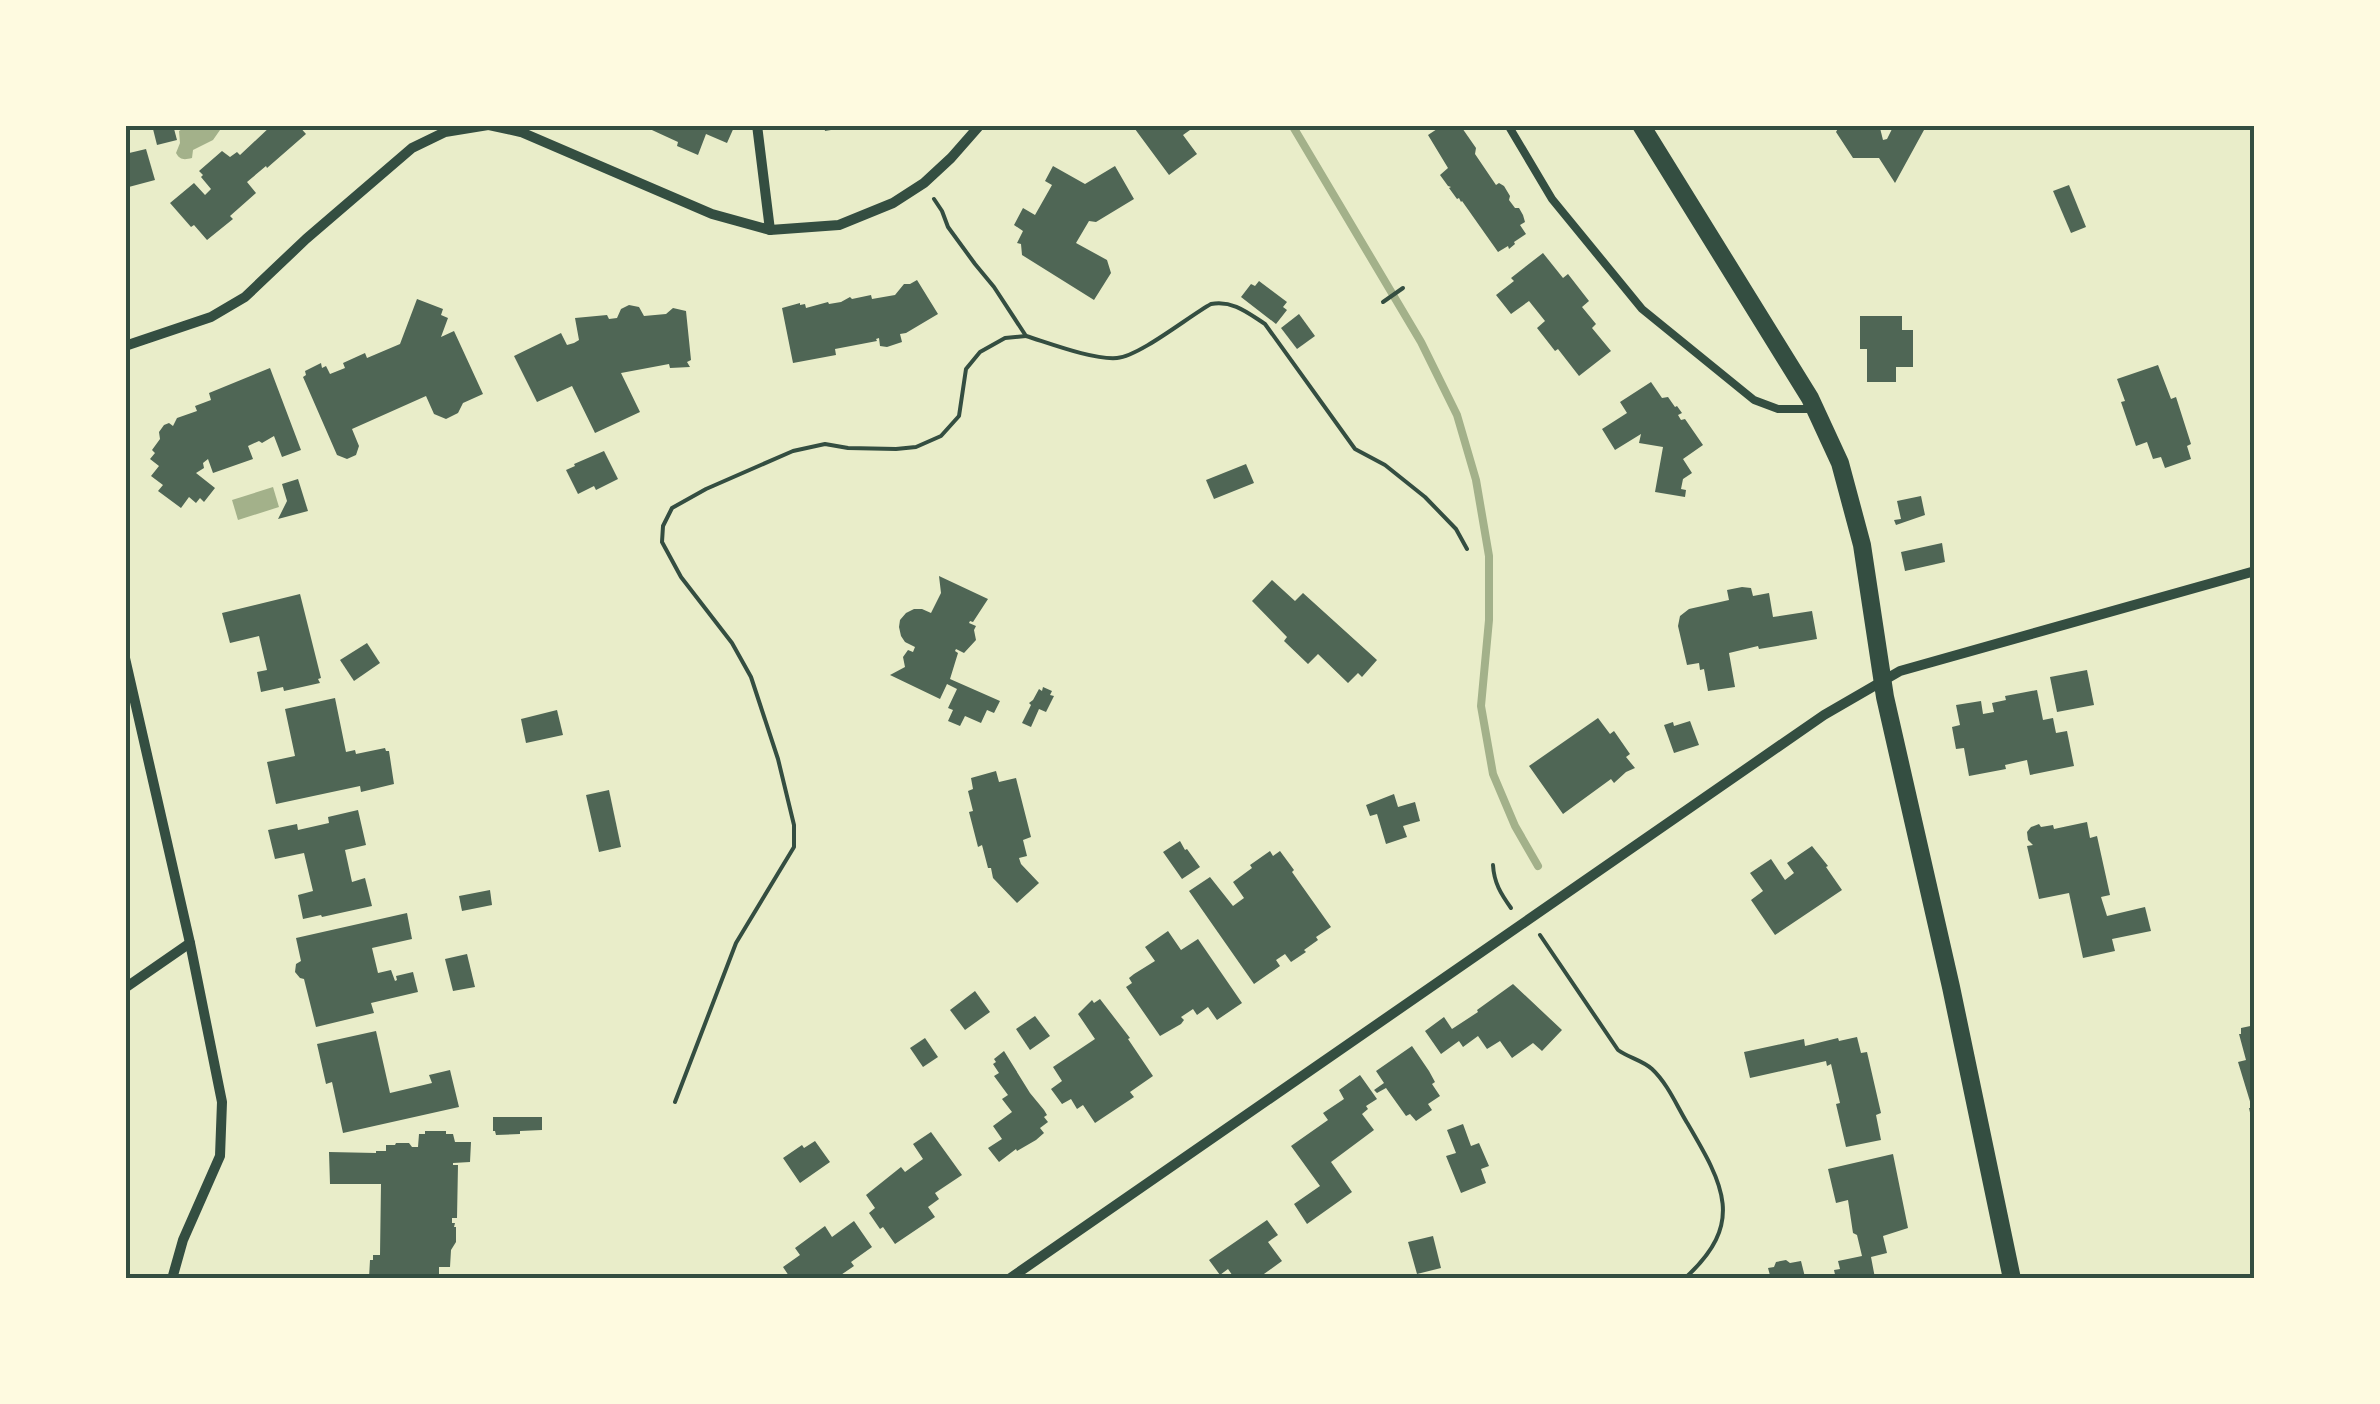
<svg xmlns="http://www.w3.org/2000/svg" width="2380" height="1404" font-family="'Noto Sans',sans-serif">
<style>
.water{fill:#a3b18a}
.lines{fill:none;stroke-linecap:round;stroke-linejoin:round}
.stream{stroke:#a3b18a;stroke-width:8}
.building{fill:#4f6655}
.path{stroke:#344e41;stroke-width:4}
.service{stroke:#344e41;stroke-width:8}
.minor{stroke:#344e41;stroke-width:10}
.tertiary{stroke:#344e41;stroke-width:18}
.neatline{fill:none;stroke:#344e41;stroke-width:4}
</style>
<rect width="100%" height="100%" fill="#e9edc9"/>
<!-- water -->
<g class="water">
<path d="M189 125H219L220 130 213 140 193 150 192 158C184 160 180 160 176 153L180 143 179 131Z"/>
<path d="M273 487 279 507 238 520 232 500Z"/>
</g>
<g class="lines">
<!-- stream -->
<path class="stream" d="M1292 125 1421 342 1457 415 1476 480 1489 556V620L1481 706 1493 774 1515 826 1538 866"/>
</g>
<!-- building -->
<g class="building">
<path d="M156 125H173L177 140 157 145 153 129Z"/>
<path d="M272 125H298L306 134 267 168 266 166 247 182 256 193 230 216 233 219 207 240 194 225 191 227 170 203 194 183 205 195 211 189 201 177 203 175 199 171 222 151 230 157 237 152 240 155Z"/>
<path d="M641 125H735L727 143 706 134 698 155 677 146 678 142Z"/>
<path d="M824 125H849V127L825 131Z"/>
<path d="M1132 125H1197L1183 135 1197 154 1169 175Z"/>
<path d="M1443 125H1460L1476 148 1475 154 1496 185 1499 183 1504 186 1510 196 1509 200 1515 208H1519L1523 215 1525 222 1520 225 1526 234 1514 242 1515 244 1509 249 1508 246 1498 252 1462 201 1461 202 1459 198 1457 199 1449 188 1451 187 1448 186 1440 175 1448 168 1428 135Z"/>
<path d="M1840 125H1882L1880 128 1883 140 1887 139 1892 129 1889 125H1921L1924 130 1895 183 1879 158H1853L1836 132Z"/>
<path d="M146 149 155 180 125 188V154Z"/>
<path d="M1053 166 1085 184 1115 166 1134 199 1096 222 1089 221 1076 243 1107 260 1111 273 1094 300 1022 255 1021 244 1017 243 1023 231 1014 225 1023 208 1035 215 1052 185 1045 181Z"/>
<path d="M2069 185 2086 227 2071 233 2053 191Z"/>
<path d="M1543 253 1563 278 1568 274 1589 301 1582 307 1596 324 1592 328 1611 351 1579 376 1558 349 1555 351 1537 328 1545 321 1529 301 1511 314 1496 295 1514 281 1511 278Z"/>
<path d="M917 280 938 314 906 333 900 334 902 342 887 347 880 346 879 338 876 339 877 341 835 349 836 355 793 363 782 308 800 303V305L805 304 806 308 828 302 829 304 841 302 850 297 852 299 871 295 872 299 895 295 904 284H910Z"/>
<path d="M1259 281 1287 302 1283 307 1287 310 1276 324 1241 297 1251 284 1255 286Z"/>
<path d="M417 299 443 309 441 315 448 318 441 337 454 331 483 394 463 403 458 413 446 419 434 414 426 396 352 429 359 446 356 455 347 459 337 455 303 377 306 375 305 371 321 363 322 368 326 366 330 374 345 368 343 363 365 353 367 358 400 344Z"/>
<path d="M629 305 639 307 644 316 666 314 673 308 686 311 691 360 687 362 690 367 670 368 669 364 621 373 640 412 595 433 572 386 537 402 514 356 561 333 567 345 574 343 579 340 575 318 607 315 609 319 617 318 621 309Z"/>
<path d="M1299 314 1315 336 1297 349 1281 328Z"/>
<path d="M1860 316H1902V330H1913V367H1896V382H1867V349H1860Z"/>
<path d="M2158 365 2171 399 2176 397 2191 444 2187 446 2191 459 2165 468 2161 457 2153 459 2147 442 2136 446 2121 402 2125 401 2117 379Z"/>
<path d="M270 368 301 450 282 457 274 436 262 443 259 441 248 446 253 459 213 473 208 459 203 463 204 468 196 473 215 488 204 502 200 498 196 503 189 497 181 508 158 491 163 485 151 476 159 466 150 459 155 453 152 450 160 439 159 432 164 425 169 423 173 426 177 418 197 411 195 406 211 400 209 393Z"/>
<path d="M1651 382 1662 398 1668 397 1675 407 1677 406 1682 413 1678 415 1681 420 1685 419 1703 445 1683 459 1692 473 1683 479 1681 489 1686 490 1685 497 1655 492 1663 447 1639 443 1641 434 1615 450 1602 429 1627 413 1620 402Z"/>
<path d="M604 451 618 479 596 490 594 486 578 494 566 470 575 466 574 464Z"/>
<path d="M1246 464 1254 483 1214 499 1206 480Z"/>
<path d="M298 479 308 511 278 519 287 501 282 484Z"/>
<path d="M1921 496 1925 515 1896 525 1894 520 1901 519 1897 501Z"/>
<path d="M1942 543 1945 562 1905 571 1901 552Z"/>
<path d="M939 576 988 599 973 622 970 621 969 623 976 626 974 630 976 640 964 653 956 649 955 651 958 653 950 679 1000 701 994 713 987 710 981 723 965 716 960 726 948 721 953 710 948 708 957 689 947 684 940 699 890 675 905 667 903 657 908 650 913 652 915 647 905 642 901 636 899 627 900 620 906 613 914 609H922L931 613 941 593Z"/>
<path d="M1272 580 1295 601 1303 593 1377 660 1362 677 1358 673 1348 683 1318 654 1308 664 1284 641 1287 637 1252 601Z"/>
<path d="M1742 587 1751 588 1753 596 1769 593 1773 617 1812 611 1817 639 1759 649 1758 646 1729 653 1735 687 1708 691 1704 669 1700 670 1699 663 1687 665 1678 626 1680 616 1689 609 1729 600 1727 590Z"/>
<path d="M300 594 321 678 318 679 320 683 284 691 283 687 261 692 257 672 267 670 259 636 230 643 222 613Z"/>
<path d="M367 643 380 663 354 681 340 660Z"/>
<path d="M2087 670 2094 705 2057 712 2050 677Z"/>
<path d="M1043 687 1052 691 1050 695 1054 696 1046 712 1039 709 1031 727 1022 723 1031 705 1029 703 1033 700 1039 689 1042 691Z"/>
<path d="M2037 690 2043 720 2053 718 2056 733 2067 731 2074 766 2030 775 2027 760 2005 765 2006 769 1969 776 1964 748 1956 749 1952 727 1960 725 1956 705 1981 701 1983 714 1994 712 1992 703 2006 700 2005 696Z"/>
<path d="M335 698 346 752 355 750 356 754 385 748 386 751H389L394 784 361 792 360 786 276 804 267 762 295 756 285 709Z"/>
<path d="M557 710 563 735 526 743 521 719Z"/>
<path d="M1598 718 1610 734 1614 731 1630 754 1626 757 1635 768 1626 772 1614 783 1611 779 1563 814 1529 766Z"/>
<path d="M1690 721 1699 745 1674 753 1664 725 1673 722 1674 726Z"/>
<path d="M996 771 999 782 1016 778 1031 837 1023 840 1027 856 1019 858 1021 864 1039 883 1017 903 993 878 991 868H988L982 845 978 847 969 812 973 811 968 791 973 789 971 778Z"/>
<path d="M609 790 621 847 599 852 586 795Z"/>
<path d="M1394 794 1398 807 1415 802 1420 821 1403 826 1407 837 1386 844 1377 814 1370 816 1366 805Z"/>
<path d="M358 810 366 845 345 850 352 882 365 878 372 906 322 917 321 915 303 919 298 895 313 891 304 853 275 859 268 830 297 824 298 830 329 823 328 817Z"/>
<path d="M2087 822 2090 838 2097 836 2110 895 2101 897 2107 916 2145 907 2151 931 2112 939 2115 951 2083 958 2069 893 2039 899 2027 846 2033 845 2028 840 2027 832 2031 827 2039 824 2041 827 2053 825 2054 829Z"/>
<path d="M1180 841 1185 850 1187 849 1200 867 1182 879 1163 852Z"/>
<path d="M1812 846 1828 866 1826 867 1842 890 1775 935 1751 900 1763 891 1750 873 1771 859 1785 880 1794 873 1787 863Z"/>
<path d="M1270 851 1273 856 1280 851 1294 870 1292 872 1331 927 1316 937 1318 940 1304 950 1306 952 1291 962 1285 954 1276 960 1280 966 1254 984 1189 891 1210 877 1233 906 1244 898 1233 882 1252 868 1250 865Z"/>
<path d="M490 890 492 905 462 911 459 896Z"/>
<path d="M407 913 412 939 372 948 378 973 391 970 395 981 397 980 396 976 413 972 418 992 371 1003 374 1013 316 1027 304 979 300 978 295 972 296 964 301 961 296 938Z"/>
<path d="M1168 931 1181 950 1198 939 1242 1003 1217 1020 1208 1007 1197 1015 1193 1009 1181 1017 1184 1020 1181 1024 1160 1036 1126 987 1132 983 1129 978 1134 974 1155 961 1145 947Z"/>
<path d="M467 954 475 987 453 991 445 959Z"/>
<path d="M1513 984 1562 1030 1542 1051 1533 1043 1512 1058 1500 1041 1487 1049 1478 1036 1463 1047 1459 1041 1441 1054 1425 1031 1444 1017 1452 1029 1478 1012 1477 1010Z"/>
<path d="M975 991 990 1012 965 1030 950 1010Z"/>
<path d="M1100 999 1130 1038 1128 1039 1153 1076 1130 1092 1134 1097 1095 1123 1083 1105 1077 1109 1071 1099 1062 1104 1051 1089 1062 1081 1053 1067 1095 1039 1078 1014 1092 1000 1094 1003Z"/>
<path d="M1035 1016 1050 1036 1030 1050 1016 1029Z"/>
<path d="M2255 1025V1126H2253L2249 1108H2252L2238 1062 2246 1060 2239 1034H2241V1028Z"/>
<path d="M376 1031 390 1093 432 1083 429 1075 450 1070 459 1107 343 1133 332 1082 326 1084 317 1044Z"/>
<path d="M1857 1037 1861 1053 1867 1052 1881 1113 1876 1115 1881 1140 1846 1147 1836 1104 1840 1103 1831 1064 1827 1066 1826 1061 1750 1078 1744 1052 1804 1039 1805 1046 1838 1038 1839 1041Z"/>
<path d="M925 1038 938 1057 923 1067 910 1048Z"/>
<path d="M1412 1046 1429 1071 1435 1082 1432 1084 1440 1096 1428 1104 1432 1110 1416 1121 1410 1114 1406 1116 1386 1088 1377 1093 1374 1090 1384 1083 1376 1071Z"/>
<path d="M1004 1051 1030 1093 1044 1110 1047 1115 1044 1117 1048 1122 1040 1128 1044 1133 1036 1140 1017 1151 1016 1149 999 1162 988 1148 1002 1139 993 1126 1012 1112 1002 1099 1008 1095 994 1076 999 1073 993 1064 996 1062 994 1059Z"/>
<path d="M1360 1075 1377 1099 1366 1106 1368 1109 1362 1114 1374 1130 1331 1162 1352 1192 1307 1224 1294 1204 1320 1186 1291 1146 1328 1120 1323 1113 1344 1099 1339 1090Z"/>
<path d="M493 1117H542V1130L520 1131V1134L496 1135 495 1131H493Z"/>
<path d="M1463 1124 1471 1146 1479 1143 1489 1166 1481 1169 1486 1183 1461 1193 1446 1156 1456 1153 1447 1130Z"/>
<path d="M425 1131H446V1134H453L455 1142H471L470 1162 453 1163V1165H458L457 1218H452V1223H455L454 1227H456V1242L451 1250 450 1267H439V1279H373L369 1278 370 1260H373V1255H380L381 1184H330L329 1152 376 1153V1151H386V1145H395L396 1143H409L412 1147H418L419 1134H425Z"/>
<path d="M931 1132 962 1175 935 1193 939 1199 928 1207 935 1217 895 1244 883 1227 880 1229 869 1213 875 1208 866 1195 901 1167 905 1172 923 1159 913 1144Z"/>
<path d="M815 1141 830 1162 800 1183 783 1158 802 1145 804 1148Z"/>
<path d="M1893 1154 1908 1228 1883 1236 1887 1253 1871 1257 1875 1278 1836 1279 1834 1270 1840 1269 1838 1261 1862 1256 1857 1235 1853 1233 1848 1200 1836 1203 1828 1169Z"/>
<path d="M1267 1220 1278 1235 1268 1242 1282 1261 1257 1279H1235L1228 1269 1220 1275 1209 1260Z"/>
<path d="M854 1221 872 1247 851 1262 854 1266 835 1279H791L783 1267 800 1255 795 1248 825 1226 832 1237Z"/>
<path d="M1433 1236 1441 1268 1417 1274 1408 1242Z"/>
<path d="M1786 1260 1790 1263 1801 1261 1805 1277 1812 1275 1813 1279H1771L1768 1268 1774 1267 1776 1262Z"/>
</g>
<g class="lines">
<!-- path -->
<g class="path">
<path d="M934 199 942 211 948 227 975 264 994 287 1026 336C1049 343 1093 360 1117 358 1140 356 1189 316 1211 304 1233 300 1248 313 1265 324L1355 449 1385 465 1425 497 1456 529 1467 549"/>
<path d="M1383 302 1403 288"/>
<path d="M1493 865C1494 883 1501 894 1511 908"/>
<path d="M1540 935 1618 1050C1629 1058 1642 1060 1652 1069 1667 1083 1676 1104 1686 1121 1723 1184 1747 1223 1684 1279"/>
<path d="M675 1102 736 943 794 847V825L778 759 751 677 732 643 681 577 662 542 663 526 672 508 706 489 793 451 825 444 848 448 896 449 916 447 941 436 959 416 966 369 980 352 1005 338 1026 336"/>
</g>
<!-- service -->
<path class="service" d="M1508 125 1552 199 1642 309 1754 400 1778 409H1811"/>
<!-- minor -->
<g class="minor">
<path d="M489 125 521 132 712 214 770 230 839 225 893 203 924 183 951 158 980 125"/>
<path d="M757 125 770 230"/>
<path d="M125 346 211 317 245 297 306 239 412 148 445 132 488 125"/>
<path d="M125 658 190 943 222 1102 220 1156 183 1240 172 1279"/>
<path d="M125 988 190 943"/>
<path d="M1009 1279 1824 715 1900 671 2255 571"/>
</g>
<!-- tertiary -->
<path class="tertiary" d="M1641 125 1810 398 1840 463 1862 545 1885 697 1951 987 2012 1279"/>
</g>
<!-- border -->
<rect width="2380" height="1404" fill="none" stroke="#fefae0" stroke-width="255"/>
<rect x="128" y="128" width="2124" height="1148" class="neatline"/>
</svg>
